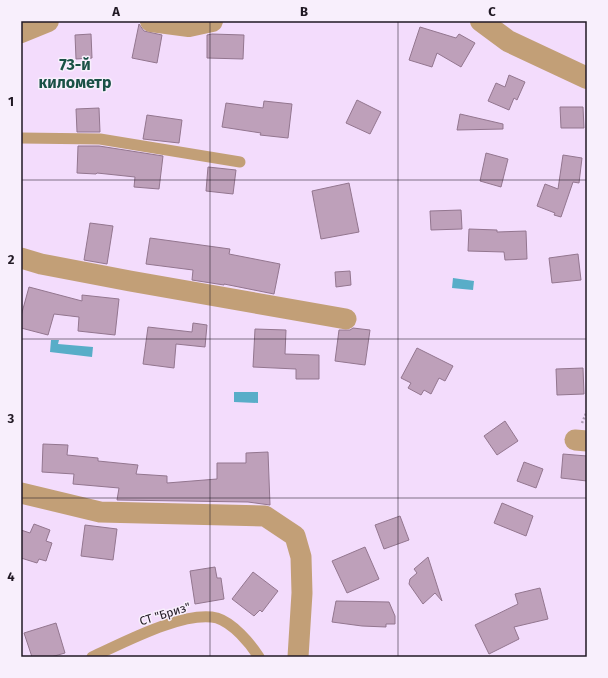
<svg xmlns="http://www.w3.org/2000/svg" width="608" height="678" font-family="'Fira Sans',sans-serif">
<style>
.water{fill:#58adc8}
.building{fill:#bea0ba;stroke:#93768f}
.lines{fill:none;stroke-linecap:round;stroke-linejoin:round}
.path{stroke:#ac9ab3;stroke-width:2.5;stroke-dasharray:2 2;stroke-linecap:butt}
.service{stroke:#c29f77;stroke-width:11}
.minor{stroke:#c29f77;stroke-width:21}
.tertiary{stroke:#c29f77;stroke-width:22}
.grid{fill:none;stroke:#211924;stroke-width:1;stroke-opacity:0.55}
.labels{text-anchor:middle;dominant-baseline:central;stroke-width:3;stroke-linejoin:round;paint-order:stroke}
.street-label{font-size:12px;fill:#211924;stroke:#f8effc}
.district-label{font-size:16px;font-weight:bold;fill:#1a5146;stroke:#f8effc}
.neatline{fill:none;stroke:#211924;stroke-width:1.5}
.grid-label{font-size:13px;text-anchor:middle;font-weight:bold;fill:#211924}
</style>
<rect width="100%" height="100%" fill="#f3dcfc"/>
<!-- water -->
<g class="water">
<path d="M453 278 474 281 473 290 452 288Z"/>
<path d="M51 340H59L58 344 93 347 92 357 50 352Z"/>
<path d="M234 392H258V403L234 402Z"/>
</g>
<!-- building -->
<g class="building">
<path d="M139 24 144 31 162 35 157 63 132 58Z"/>
<path d="M420 27 456 38 459 34 475 43 461 67 437 53 432 67 409 60Z"/>
<path d="M91 34 92 58 76 59 75 35Z"/>
<path d="M212 34 244 35 243 59 207 58V35Z"/>
<path d="M509 75 525 82 517 100 514 98 509 110 488 101 496 83 505 87Z"/>
<path d="M357 100 381 112 370 134 346 123Z"/>
<path d="M264 101 292 104 288 138 260 135 261 133 222 127 226 103 263 108Z"/>
<path d="M560 107H583L584 128H561Z"/>
<path d="M99 108 100 132H77L76 109Z"/>
<path d="M460 114 503 124V129L457 130Z"/>
<path d="M147 115 182 120 179 143 143 139Z"/>
<path d="M78 146H99L163 156 159 189 134 187 135 177 97 173 96 174 77 173Z"/>
<path d="M486 153 508 159 501 187 480 181Z"/>
<path d="M563 155 582 158 579 183 573 182 561 217 554 215 555 213 537 206 545 184 558 189Z"/>
<path d="M208 167 236 170 233 194 206 191Z"/>
<path d="M349 183 359 232 321 239 312 191Z"/>
<path d="M461 210 462 229 431 230 430 211Z"/>
<path d="M90 223 113 226 107 264 84 260Z"/>
<path d="M469 229 497 230V232L526 231 527 259 505 260 504 252 468 251Z"/>
<path d="M150 238 230 249 229 254 280 264 274 294 224 284V285L192 280 193 270 146 264Z"/>
<path d="M578 254 581 280 552 283 549 258Z"/>
<path d="M350 271 351 285 336 287 335 272Z"/>
<path d="M29 287 82 301V295L119 299 115 335 78 331 79 317 54 314 48 335 21 328V316Z"/>
<path d="M193 323 207 325 205 347 176 344 174 368 143 364 148 327 192 332Z"/>
<path d="M353 328 370 330 365 365 335 361 339 330H350Z"/>
<path d="M255 329 286 330 285 354 319 355V379H296V369L253 367Z"/>
<path d="M417 348 453 366 445 381 439 378 431 394 424 390 421 395 408 388 411 383 401 378Z"/>
<path d="M583 368 584 394 557 395 556 369Z"/>
<path d="M505 421 518 441 497 455 484 436Z"/>
<path d="M43 444 68 445 67 455 98 458V461L138 465 136 474 167 476V483L217 479V463H246V453L268 452 270 505 248 502 117 500 119 488 73 484 74 474 42 472Z"/>
<path d="M563 454 587 456V481L561 478Z"/>
<path d="M524 462 543 469 536 488 517 481Z"/>
<path d="M502 503 533 516 526 536 494 523Z"/>
<path d="M400 516 409 540 384 549 375 525Z"/>
<path d="M34 524 50 530 46 541 52 543 46 561 39 559 37 563 21 558V530L30 533Z"/>
<path d="M85 525 117 529 113 560 81 556Z"/>
<path d="M365 547 379 579 347 593 332 561Z"/>
<path d="M428 557 442 601 435 593 423 604 409 584 410 579 417 573 414 569Z"/>
<path d="M215 567 217 578H221L224 599 195 604 190 571Z"/>
<path d="M253 572 278 591 262 612 260 610 254 616 232 599Z"/>
<path d="M540 588 548 619 514 627 519 639 489 654 475 625 518 604 515 594Z"/>
<path d="M336 601 389 602 395 616V624H386V627L362 626 332 622Z"/>
<path d="M56 623 65 653 51 657H32L24 633Z"/>
</g>
<g class="lines">
<!-- path -->
<path class="path" d="M582 423 587 411"/>
<!-- service -->
<g class="service">
<path d="M21 138 100 139 240 162"/>
<path d="M92 657C123 643 184 610 217 618 233 623 250 643 259 657"/>
</g>
<!-- minor -->
<g class="minor">
<path d="M21 258 41 264 130 281 346 319"/>
<path d="M575 440 587 441"/>
<path d="M21 493 100 512 265 516 295 536 301 557 302 593 298 657"/>
</g>
<!-- tertiary -->
<g class="tertiary">
<path d="M151 21 189 26 212 21"/>
<path d="M481 21 508 41 587 78"/>
<path d="M21 32 48 21"/>
</g>
</g>
<!-- grid -->
<path class="grid" d="M210 21V657M398 21V657M21 180H587M21 339H587M21 498H587"/>
<g class="labels">
<!-- street labels -->
<g class="street-label">
<text transform="translate(165 614) rotate(-17)">СТ "Бриз"</text>
</g>
<!-- district labels -->
<g class="district-label">
<text x="75" y="64">73-й<tspan x="75" dy="18">километр</tspan></text>
</g>
</g>
<!-- border -->
<rect width="608" height="678" fill="none" stroke="#f8effc" stroke-width="44"/>
<rect x="22" y="22" width="564" height="634" class="neatline"/>
<g class="grid-label">
<text x="116" y="16">A</text>
<text x="304" y="16">B</text>
<text x="492" y="16">C</text>
<text x="11" y="106">1</text>
<text x="11" y="264">2</text>
<text x="11" y="423">3</text>
<text x="11" y="581">4</text>
</g>
</svg>
